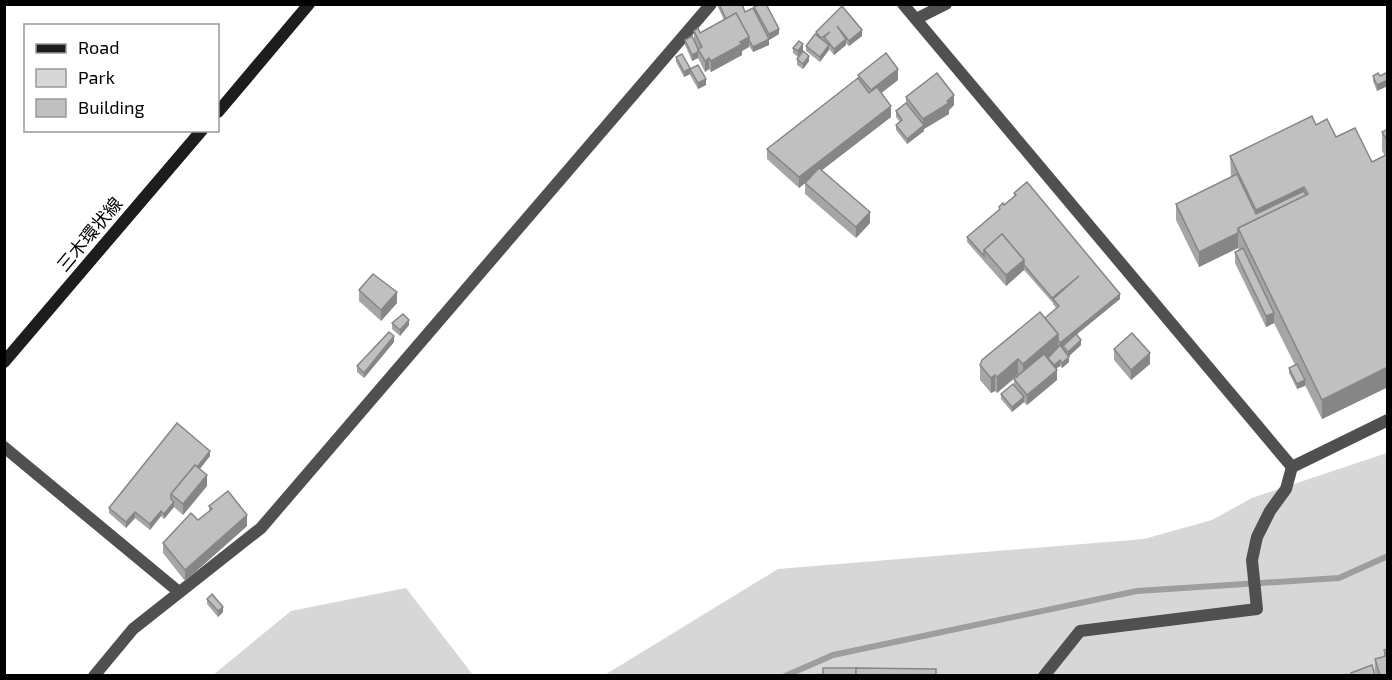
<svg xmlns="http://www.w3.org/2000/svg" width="1392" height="680" font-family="'Exo 2','Noto Sans JP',sans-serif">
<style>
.green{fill:#d7d7d7}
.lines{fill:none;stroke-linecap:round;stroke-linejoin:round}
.stream{stroke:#9e9e9e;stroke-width:6}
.street{stroke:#505050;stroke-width:12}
.secondary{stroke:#1d1d1d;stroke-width:12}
.wall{fill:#a5a5a5}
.shaded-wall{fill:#868686}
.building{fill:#c0c0c0;stroke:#868686;stroke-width:1.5}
.labels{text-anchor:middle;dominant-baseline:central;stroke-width:4.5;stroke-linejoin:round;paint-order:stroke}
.street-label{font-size:18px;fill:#000;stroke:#fff}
</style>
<rect width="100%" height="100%" fill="#fff"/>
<!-- green -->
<g class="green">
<path d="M1387 453V675L603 676 778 569 1144 539 1212 520 1252 498Z"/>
<path d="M406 588 473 675H213L291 611Z"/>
</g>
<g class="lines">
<!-- stream -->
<path class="stream" d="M785 676 833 655 1137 591 1339 578 1388 556"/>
<!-- street -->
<g class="street">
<path d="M903 4 1292 467"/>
<path d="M916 19 946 4"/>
<path d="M4 447 179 592"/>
<path d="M94 676 133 629 261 528 711 4"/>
<path d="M1044 676 1080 631 1257 609 1252 560 1257 537 1270 511 1286 489 1292 467 1388 420"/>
</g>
<!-- secondary -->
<g class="secondary">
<path d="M218 112 309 4"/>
<path d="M4 362 202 130"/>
</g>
</g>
<!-- wall -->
<g class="wall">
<path d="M718 4H742L745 12 754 11V7L779 34 769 40 766 35 769 45 753 52 749 46V47L742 51V55L711 72 709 69 705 72 698 58 692 61 685 45V40L694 39V31L700 33 724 20 718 7Z"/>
<path d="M816 32 862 36 849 46 846 43V45L834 55 829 49 820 62 806 51V46L816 35Z"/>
<path d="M793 48 803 50 798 57 793 53Z"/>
<path d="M676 57 690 74 684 77 676 62Z"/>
<path d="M797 59 809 61 803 69 797 65Z"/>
<path d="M690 69 706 85 698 89 690 75Z"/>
<path d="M858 75 898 80 881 93 891 117 821 170 870 223 856 238 805 194V183L807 181 799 188 767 159V149L858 79Z"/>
<path d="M1373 76H1380L1377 91 1373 81Z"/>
<path d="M906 97 954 105 949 110V114L924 129V131L907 144 896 130V125L900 122 896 117V111L906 103Z"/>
<path d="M1316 125 1372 162 1385 156 1382 151V132L1388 129V387L1322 419 1305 385 1297 389 1289 373V368L1295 365 1274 323 1266 327 1235 263V252L1239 250 1238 248 1199 267 1176 220V204L1231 177 1230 156Z"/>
<path d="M1014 193 1120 299 1077 334 1081 345 1069 356V362L1062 368 1060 366 1056 368 1057 380 1027 405 1024 402 1012 412 1001 399V394L1014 385V379L1019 375 997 393 995 391 991 393 980 380V365L1045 318 1056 308 1053 304V303L1024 270 1006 286 967 242V237L999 210V207L1004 205 1014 197Z"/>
<path d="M359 290 397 303 381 321 359 301Z"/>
<path d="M392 323 409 325 400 336 392 329Z"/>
<path d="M394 342 364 378 357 372V366Z"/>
<path d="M1114 349 1150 364 1131 380 1114 360Z"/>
<path d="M210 456 200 469 207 486 183 515 174 507 164 519 161 516 150 530 135 518 126 528 109 513V508Z"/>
<path d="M209 506 247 526 185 581 163 553V543L198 520 209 511Z"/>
<path d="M207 599 223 612 218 617 207 604Z"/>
<path d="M1388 649V675H1376L1375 670V659L1384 657V650Z"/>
</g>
<!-- shaded-wall -->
<g class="shaded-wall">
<path d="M779 29V34L769 40V34Z"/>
<path d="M862 30V36L849 46V41Z"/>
<path d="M749 37V47L742 51V55L711 72V61Z"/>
<path d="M769 39V45L753 52V47Z"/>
<path d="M846 39V45L834 55V49Z"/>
<path d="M803 44V50L798 57V51Z"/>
<path d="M829 45V50L820 62V57Z"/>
<path d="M698 52V58L692 61V55Z"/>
<path d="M809 56V61L803 69V64Z"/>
<path d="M709 58V69L705 72V61Z"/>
<path d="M690 68V74L684 77V72Z"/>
<path d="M898 69V80L871 101V90Z"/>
<path d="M706 79V85L698 89V83Z"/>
<path d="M1388 80V86L1377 91V85Z"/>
<path d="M954 95V105L949 110V114L924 129V131L907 144V139L923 126V119Z"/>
<path d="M891 106V117L799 188V177Z"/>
<path d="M1304 187V200L1256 224V210Z"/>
<path d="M870 212V223L856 238V227Z"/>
<path d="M1238 233V248L1199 267V252Z"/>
<path d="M1024 260V270L1006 286V275Z"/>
<path d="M397 292V303L381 321V310Z"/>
<path d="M1120 294V299L1060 348V343Z"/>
<path d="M1274 313V323L1266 327V316Z"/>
<path d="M409 320V325L400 336V330Z"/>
<path d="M1058 334V349L1023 380V364Z"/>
<path d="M394 336V342L364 378V373Z"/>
<path d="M1081 340V345L1068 357V352Z"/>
<path d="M1150 353V364L1131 380V370Z"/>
<path d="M1069 357V362L1062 368V363Z"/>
<path d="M1018 359V374L997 393V377Z"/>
<path d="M1060 360V366L1053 371V366Z"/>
<path d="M1388 367V387L1322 419V400Z"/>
<path d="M1057 370V380L1027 405V395Z"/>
<path d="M995 375V391L991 393V378Z"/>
<path d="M1305 380V386L1297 389V384Z"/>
<path d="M1024 397V402L1012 412V407Z"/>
<path d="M210 451V456L176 498 173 496Z"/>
<path d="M207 475V486L183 515V504Z"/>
<path d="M174 502V507L164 519V514Z"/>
<path d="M161 511V516L150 530V524Z"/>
<path d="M135 512V518L126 528V522Z"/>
<path d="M247 515V526L185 581V570Z"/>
<path d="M223 607V612L218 617V611Z"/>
</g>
<!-- building -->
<g class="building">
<path d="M719 4H742L745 12 753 8 769 39 753 47 749 40V37L736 13 726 19Z"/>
<path d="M759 4H766L779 29 769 34 754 7Z"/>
<path d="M842 6 862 30 849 41 837 26 846 39 834 49 824 37 830 32 821 38 816 32Z"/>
<path d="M736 13 749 37 740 42 742 44 711 61 709 58 705 61 698 49 702 47 694 31 698 28 700 33Z"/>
<path d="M815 34 829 45 820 57 806 46Z"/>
<path d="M692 36 698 49V52L692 55 685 40Z"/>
<path d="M799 41 803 44 798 51 793 48Z"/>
<path d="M803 51 809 56 803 64 797 59Z"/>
<path d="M886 53 898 69 871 90 858 75Z"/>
<path d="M682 54 690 68 684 72 676 57Z"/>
<path d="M698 65 706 79 698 83 690 69Z"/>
<path d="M1388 72V80L1377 85 1373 76 1378 73 1380 76Z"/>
<path d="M937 73 954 95 947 101 949 103 923 119 906 97Z"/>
<path d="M858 78 869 93 877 87 891 106 799 177 767 149Z"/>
<path d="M906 103 924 125 907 139 896 125 902 120 896 111Z"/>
<path d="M1312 116 1316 125 1327 119 1336 137 1355 128 1372 162 1388 154V367L1322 400 1238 228 1308 194 1304 187 1256 210 1230 156Z"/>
<path d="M1388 129V142L1382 132Z"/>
<path d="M819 168 870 212 856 227 805 183Z"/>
<path d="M1237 174 1256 214 1304 191 1306 195 1238 228V233L1199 252 1176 204Z"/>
<path d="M1027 182 1120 294 1060 343 1058 340V334L1045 318 1059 306 1053 299 1079 276 1052 298 1024 265V260L1002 234 984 250V256L967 237 1000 209 999 207 1003 203 1004 205 1016 195 1014 193Z"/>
<path d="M1002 234 1024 260 1006 275 984 250Z"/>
<path d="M1243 248 1274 313 1266 316 1235 252Z"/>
<path d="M373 274 397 292 381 310 359 290Z"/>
<path d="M1040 312 1058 334 1023 364 1018 359 997 377 995 375 991 378 980 365 982 360Z"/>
<path d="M403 314 409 320 400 330 392 323Z"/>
<path d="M389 332 394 336 364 373 357 366Z"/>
<path d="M1132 333 1150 353 1131 370 1114 349Z"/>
<path d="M1076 334 1081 340 1068 352 1063 346Z"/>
<path d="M1060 345 1069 357 1062 363 1060 360 1054 365 1048 358Z"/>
<path d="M1044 354 1057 370 1027 395 1014 379Z"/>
<path d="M1297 364 1305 380 1297 384 1289 368Z"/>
<path d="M1013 384 1024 397 1012 407 1001 394Z"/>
<path d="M177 423 210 451 197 467 195 465 171 494V499L174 502 164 514 161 511 150 524 135 512 126 522 109 508Z"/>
<path d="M195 465 207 475 183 504 171 494Z"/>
<path d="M228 491 247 515 185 570 163 543 191 513 198 520 212 509 209 506Z"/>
<path d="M212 594 223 607 218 611 207 599Z"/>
<path d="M1388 649V675H1380L1375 659 1386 656 1384 650Z"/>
<path d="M1372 665 1375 675H1352L1351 673Z"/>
<rect x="823" y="668" width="33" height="7"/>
<path d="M856 668 936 669V675H856Z"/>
</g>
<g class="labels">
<!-- street labels -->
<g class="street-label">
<text transform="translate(89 234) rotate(-50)">三木環状線</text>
</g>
</g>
<!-- border -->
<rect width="1392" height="680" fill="none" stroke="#000000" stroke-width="12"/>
<!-- legend -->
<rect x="24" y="24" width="195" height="108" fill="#ffffff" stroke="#999999" stroke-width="1.5"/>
<rect x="36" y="44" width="30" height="9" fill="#1d1d1d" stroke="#999999" stroke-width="1.5"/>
<text x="78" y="54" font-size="18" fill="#000000">Road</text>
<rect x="36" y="69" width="30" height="18" fill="#d7d7d7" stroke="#999999" stroke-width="1.5"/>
<text x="78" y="84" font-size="18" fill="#000000">Park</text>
<rect x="36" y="99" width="30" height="18" fill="#c0c0c0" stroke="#999999" stroke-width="1.5"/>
<text x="78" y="114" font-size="18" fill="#000000">Building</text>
</svg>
